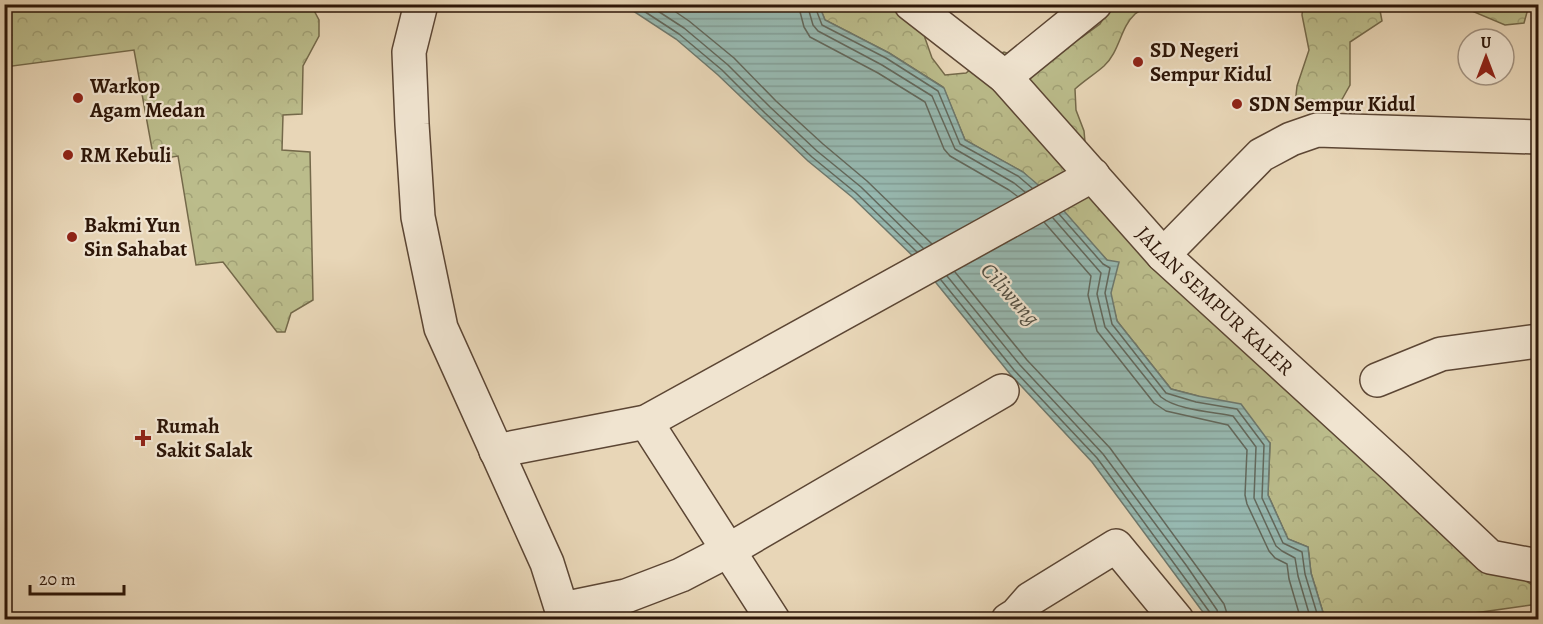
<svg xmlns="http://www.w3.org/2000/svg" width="1543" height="624" font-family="Alegreya,serif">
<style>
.forest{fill:url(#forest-crowns);stroke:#74694a;stroke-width:1.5}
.water{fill:url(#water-rules);stroke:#6d786d;stroke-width:1.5}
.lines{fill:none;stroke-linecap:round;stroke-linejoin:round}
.shore{stroke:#62685c;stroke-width:1.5}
.minor-casing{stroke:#5c4634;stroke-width:36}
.minor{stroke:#f0e4d0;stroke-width:33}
.poi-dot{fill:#8f2418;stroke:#f0e4d0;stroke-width:2}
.labels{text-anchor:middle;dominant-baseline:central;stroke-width:4.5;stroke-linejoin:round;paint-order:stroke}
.poi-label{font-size:21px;font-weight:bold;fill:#2d1608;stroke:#f0e4d0;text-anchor:start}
.street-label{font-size:21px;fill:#2d1608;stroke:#f0e4d0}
.water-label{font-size:22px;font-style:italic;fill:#524f43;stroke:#f0e4d0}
</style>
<defs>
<pattern id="forest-crowns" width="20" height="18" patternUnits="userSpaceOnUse" patternTransform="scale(1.5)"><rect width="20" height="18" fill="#bbbc8b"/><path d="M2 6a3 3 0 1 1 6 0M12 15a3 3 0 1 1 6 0" fill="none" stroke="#a1a176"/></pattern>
<pattern id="water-rules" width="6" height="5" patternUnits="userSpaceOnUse" patternTransform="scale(1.5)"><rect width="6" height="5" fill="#97b9b1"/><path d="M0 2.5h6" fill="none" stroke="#829e97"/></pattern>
</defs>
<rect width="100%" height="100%" fill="#e8d6b7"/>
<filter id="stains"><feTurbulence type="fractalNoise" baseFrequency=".00333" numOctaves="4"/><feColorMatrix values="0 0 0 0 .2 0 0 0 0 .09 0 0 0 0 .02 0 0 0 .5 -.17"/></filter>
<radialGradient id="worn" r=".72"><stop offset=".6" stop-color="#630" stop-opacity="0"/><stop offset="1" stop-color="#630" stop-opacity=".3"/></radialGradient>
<!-- forest -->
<g class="forest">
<path d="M4 5H311L319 20V36L303 66 302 114 283 115 282 150 310 152 313 300 291 313 285 332H277L223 262 196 265 178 156 154 160 134 50 5 67Z"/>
<path d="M819 5H919L925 38 932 58 945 75 966 73 981 61 1004 52 1025 59 1064 46 1082 37 1100 24 1111 5H1152C1147 7 1140 10 1135 14 1120 28 1120 51 1104 66 1095 74 1085 80 1075 89L1076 110 1084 131 1086 153 1093 175 1490 557 1538 589V604L1475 613 1476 619H1325L1311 573 1308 547 1288 539 1268 495 1270 443 1198 396 1171 389 1117 321 1110 293 1107 260 1023 172 965 140 943 87 889 53 825 20Z"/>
<path d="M1303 5H1379L1382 21 1350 42V85L1340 103 1310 113 1295 105 1297 86 1309 50 1302 15Z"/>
<path d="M1464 5H1529L1524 23 1505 25 1467 9Z"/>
</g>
<!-- water -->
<path class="water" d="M624 5H819L825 20 889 53 944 88 965 140 1023 172 1050 195 1107 260 1119 262 1111 293 1117 321 1171 389 1198 396 1241 404 1270 443 1268 495 1288 539 1308 547 1311 573 1325 619H1208L1092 462 1010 374 920 263 852 197 808 161 718 75 676 39Z"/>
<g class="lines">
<!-- shore -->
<g class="shore">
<path d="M633 4 679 34 722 70 765 113 812 157 856 193 917 252"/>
<path d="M647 4 684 28 728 65 770 107 817 151 861 187 923 248"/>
<path d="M664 4 689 21 734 58 776 101 823 144 867 181 932 244"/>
<path d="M798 4 804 27 810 37 878 73 925 102 944 149 950 156 1009 190 1017 196"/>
<path d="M807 4 813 25 818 31 882 65 932 96 955 149 1014 183 1025 192"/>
<path d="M814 4 822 25 886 58 938 91 960 144 1018 176 1032 188"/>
<path d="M1059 214 1103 264 1110 268 1105 293 1112 324 1166 393 1196 402 1237 409 1264 445 1262 498 1283 543 1302 552 1305 574 1319 620"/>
<path d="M1053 218 1101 273 1097 294 1105 327 1161 397C1177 410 1213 412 1233 416L1256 447 1254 498 1276 546 1282 551 1295 558 1298 576 1311 620"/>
<path d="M1044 222 1091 276 1088 295 1097 331 1154 403 1166 411 1228 425 1247 450 1245 495 1247 504 1269 551 1275 558 1287 564 1289 579 1301 620"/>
<path d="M955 272 1027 360 1110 448 1224 604 1229 620"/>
<path d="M947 276 1020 365 1103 454 1186 565 1217 610 1220 620"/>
<path d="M941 280 1014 370 1097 458 1211 614 1212 620"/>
</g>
<defs>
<g id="minor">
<path d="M421 4 409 52 412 124 418 217 441 328 547 563 565 620"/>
<path id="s1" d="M911 4 1005 77 1163 255 1396 468 1490 557 1538 566"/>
<path d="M1005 77 1095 4"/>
<path d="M1163 255 1261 155 1291 139 1317 130 1538 137"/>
<path d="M1377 380 1441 354 1538 341"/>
<path d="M646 422 773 620"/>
<path d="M496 451 646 422 1093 175"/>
<path d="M563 609 626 596 681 575 729 550 1002 391"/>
<path d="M1008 620 1016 615 1030 599 1116 546 1177 620"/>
</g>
</defs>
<!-- minor casing -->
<use href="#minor" class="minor-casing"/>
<!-- minor -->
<use href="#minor" class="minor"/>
</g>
<!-- markers -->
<g class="poi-dot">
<circle cx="1138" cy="62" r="6"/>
<circle cx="78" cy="98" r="6"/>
<circle cx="1237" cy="104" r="6"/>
<circle cx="68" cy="155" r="6"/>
<circle cx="72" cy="237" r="6"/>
<path d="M140 429h6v6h6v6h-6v6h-6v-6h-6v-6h6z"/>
</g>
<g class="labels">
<!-- poi labels -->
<g class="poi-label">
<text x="1150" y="50">SD Negeri<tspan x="1150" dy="24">Sempur Kidul</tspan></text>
<text x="90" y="86">Warkop<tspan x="90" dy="24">Agam Medan</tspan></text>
<text x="1249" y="104">SDN Sempur Kidul</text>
<text x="80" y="155">RM Kebuli</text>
<text x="84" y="225">Bakmi Yun<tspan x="84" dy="24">Sin Sahabat</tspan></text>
<text x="156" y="426">Rumah<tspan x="156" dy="24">Sakit Salak</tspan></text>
</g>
<!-- street labels -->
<g class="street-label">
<text stroke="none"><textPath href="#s1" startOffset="426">JALAN SEMPUR KALER</textPath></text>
</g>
<!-- water labels -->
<g class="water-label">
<text transform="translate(1010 294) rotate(48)">Ciliwung</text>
</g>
</g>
<!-- margin -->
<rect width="1543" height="624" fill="none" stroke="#e8d6b7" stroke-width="24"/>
<rect x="6" y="6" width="1531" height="612" fill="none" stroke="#2d1608" stroke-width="3"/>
<rect x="12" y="12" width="1519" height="600" fill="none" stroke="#2d1608" stroke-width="1.5"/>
<!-- north arrow -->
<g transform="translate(1486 57)"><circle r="28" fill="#f0e4d0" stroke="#a29280" stroke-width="1.5"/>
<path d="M0-4.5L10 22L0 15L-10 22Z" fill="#8f2418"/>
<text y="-9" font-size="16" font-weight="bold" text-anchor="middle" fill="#2d1608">U</text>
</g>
<!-- scale -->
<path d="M30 585v9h94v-9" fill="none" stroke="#2d1608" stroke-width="3"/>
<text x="39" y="585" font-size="18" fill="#2d1608" stroke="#f0e4d0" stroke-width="4.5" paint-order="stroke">20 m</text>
<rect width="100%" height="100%" filter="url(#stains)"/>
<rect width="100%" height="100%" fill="url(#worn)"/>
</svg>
